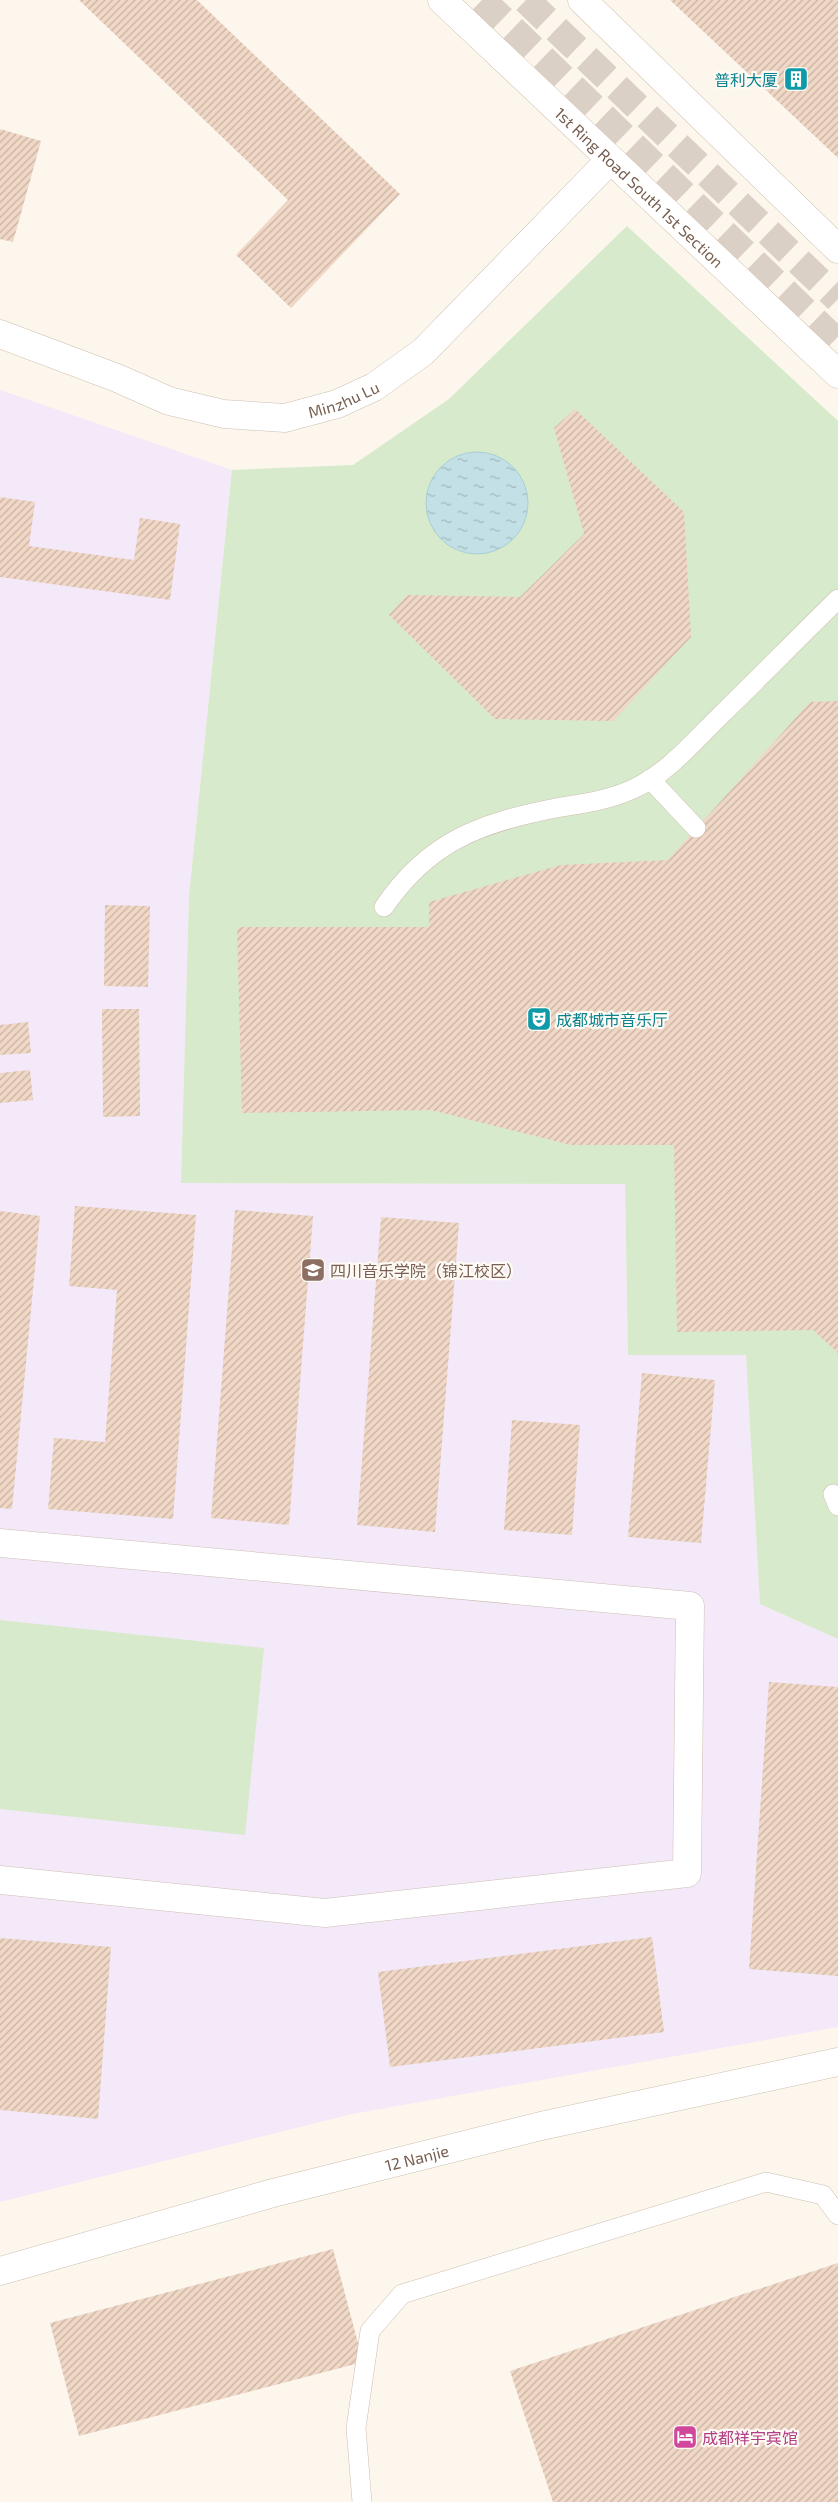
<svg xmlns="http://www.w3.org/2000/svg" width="838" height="2502" font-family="'Exo 2','Noto Sans SC',sans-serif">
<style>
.education{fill:#f3e9f9}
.park{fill:#d7eacb}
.water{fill:url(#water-ripples);stroke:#a8cfd7}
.building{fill:url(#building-hatch)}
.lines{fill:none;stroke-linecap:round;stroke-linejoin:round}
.primary-tunnel{stroke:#dbd0c6;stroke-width:28;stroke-dasharray:28 14;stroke-linecap:butt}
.service-casing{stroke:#cebfb2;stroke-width:20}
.minor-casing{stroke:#cebfb2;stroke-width:29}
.secondary-casing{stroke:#d4c1b2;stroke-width:29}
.service{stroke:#fff;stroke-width:19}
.minor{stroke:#fff;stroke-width:28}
.secondary{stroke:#fff;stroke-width:28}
.labels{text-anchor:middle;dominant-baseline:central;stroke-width:4.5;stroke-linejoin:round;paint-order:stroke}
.culture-label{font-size:16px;fill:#0d838f;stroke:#fefaf4;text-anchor:end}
.street-label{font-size:16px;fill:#775f50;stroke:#fefaf4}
.education-label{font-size:16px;fill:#785e54;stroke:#fefaf4;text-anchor:start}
.hotel-label{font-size:16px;fill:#b23c85;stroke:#fefaf4;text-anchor:start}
</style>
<defs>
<pattern id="water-ripples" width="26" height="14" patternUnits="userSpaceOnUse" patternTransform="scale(1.25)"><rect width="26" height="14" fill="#c2e0e5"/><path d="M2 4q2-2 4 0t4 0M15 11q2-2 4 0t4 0" fill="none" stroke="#a2b9bc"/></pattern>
<pattern id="building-hatch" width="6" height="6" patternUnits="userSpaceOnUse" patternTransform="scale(1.25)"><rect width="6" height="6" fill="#f0d7c6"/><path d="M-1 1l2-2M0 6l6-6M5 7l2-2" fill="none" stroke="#c7b2a3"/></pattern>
</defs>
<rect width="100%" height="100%" fill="#fcf6ed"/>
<!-- education -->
<path class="education" d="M0 390 232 470 189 896 181 1183 625 1184 628 1355H746L760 1604 838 1639V2027L352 2114 0 2202Z"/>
<!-- park -->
<g class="park">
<path d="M627 226 838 421V1639L760 1604 746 1355H628L625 1184 181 1183 189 896 232 470 353 465 449 399Z"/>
<path d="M0 1620 264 1648 245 1835 0 1809Z"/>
</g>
<!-- water -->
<circle class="water" cx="477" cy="503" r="51"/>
<!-- building -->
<g class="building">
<path d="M79 0H197L400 194 291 308 236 255 288 200Z"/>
<path d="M670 0H838V158Z"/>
<path d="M0 129 41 141 13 242 0 239Z"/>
<path d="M575 409 684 512 691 637 613 721 495 719 389 615 407 595 520 597 584 534 554 428Z"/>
<path d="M0 497 35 502 29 546 134 560 140 518 180 524 170 600 0 577Z"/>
<path d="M838 701V1353L813 1330 677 1332 674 1145H571L431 1110 242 1113 237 927H429V902L561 865 668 860 810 702Z"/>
<path d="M105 905 150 906 148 987 104 986Z"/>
<path d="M102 1009H139L140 1116 103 1117Z"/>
<path d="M28 1022 31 1053 0 1055V1025Z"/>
<path d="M30 1070 33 1100 0 1103V1073Z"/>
<path d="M75 1206 196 1215 173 1519 48 1509 54 1438 105 1442 117 1290 69 1286Z"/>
<path d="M235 1210 313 1216 289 1525 211 1518Z"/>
<path d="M0 1211 40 1216 12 1509 0 1508Z"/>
<path d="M381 1217 459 1223 435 1532 357 1525Z"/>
<path d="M642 1373 715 1380 701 1543 628 1537Z"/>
<path d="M512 1420 580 1425 572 1535 504 1530Z"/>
<path d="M769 1682 838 1687V1976L749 1969Z"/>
<path d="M652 1937 664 2032 390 2067 378 1972Z"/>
<path d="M0 1938 111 1947 98 2119 0 2110Z"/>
<path d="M333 2249 363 2362 79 2436 50 2323Z"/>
<path d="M838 2263V2502H553L510 2371Z"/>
</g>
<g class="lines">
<!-- primary-tunnel -->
<g class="primary-tunnel">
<path d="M482 0 838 343"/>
<path d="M526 0 838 299"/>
</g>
<defs>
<g id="service">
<path d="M650 779 696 828"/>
<path d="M384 907C429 841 480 823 556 808 580 804 610 800 633 789 668 773 694 741 722 714 761 676 799 637 838 599"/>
<path d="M833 1494 838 1506"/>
<path d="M362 2502 356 2428 370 2331 402 2294 766 2182 823 2195 838 2215"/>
</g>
<g id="minor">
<path id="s1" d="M0 334 117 378 169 401 224 414 285 418 337 404 374 387 423 352 610 160"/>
<path d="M0 1543 690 1606 687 1873 325 1913 0 1880"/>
<path id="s2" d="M0 2271 273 2193 541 2126 838 2062"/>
</g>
<g id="secondary">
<path id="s3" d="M442 0 838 374"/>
<path d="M582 0 838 249"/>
</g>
</defs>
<!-- service casing -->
<use href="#service" class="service-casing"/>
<!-- minor casing -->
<use href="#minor" class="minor-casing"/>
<!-- secondary casing -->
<use href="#secondary" class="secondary-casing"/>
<!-- service -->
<use href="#service" class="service"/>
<!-- minor -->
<use href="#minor" class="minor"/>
<!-- secondary -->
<use href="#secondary" class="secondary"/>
</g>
<!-- icons -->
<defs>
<symbol id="building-square" viewBox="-11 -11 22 22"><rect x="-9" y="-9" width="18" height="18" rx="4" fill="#0f9aa8" stroke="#fefaf4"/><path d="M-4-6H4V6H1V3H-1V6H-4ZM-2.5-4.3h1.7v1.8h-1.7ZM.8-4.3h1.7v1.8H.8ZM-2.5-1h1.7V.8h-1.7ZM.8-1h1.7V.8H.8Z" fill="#fff"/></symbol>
<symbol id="theatre-square" viewBox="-11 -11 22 22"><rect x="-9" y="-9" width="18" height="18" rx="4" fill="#0f9aa8" stroke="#fefaf4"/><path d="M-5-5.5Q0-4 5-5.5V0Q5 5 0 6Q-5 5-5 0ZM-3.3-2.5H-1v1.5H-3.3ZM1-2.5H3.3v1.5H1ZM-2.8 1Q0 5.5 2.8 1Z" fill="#fff"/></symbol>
<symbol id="university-square" viewBox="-11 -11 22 22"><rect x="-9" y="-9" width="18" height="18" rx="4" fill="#8d6e63" stroke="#fefaf4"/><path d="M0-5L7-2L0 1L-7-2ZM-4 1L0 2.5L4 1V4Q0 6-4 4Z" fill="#fff"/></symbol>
<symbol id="hotel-square" viewBox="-11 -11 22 22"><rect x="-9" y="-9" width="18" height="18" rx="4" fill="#d1479c" stroke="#fefaf4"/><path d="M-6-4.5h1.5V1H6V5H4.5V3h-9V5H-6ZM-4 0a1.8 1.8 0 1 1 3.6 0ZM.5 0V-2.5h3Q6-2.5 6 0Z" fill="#fff"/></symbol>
</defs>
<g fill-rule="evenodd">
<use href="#building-square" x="782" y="65" width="28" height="28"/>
<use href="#theatre-square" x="525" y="1005" width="28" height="28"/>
<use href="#university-square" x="299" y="1256" width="28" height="28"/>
<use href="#hotel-square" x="671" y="2423" width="28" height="28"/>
</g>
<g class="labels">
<!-- culture labels -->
<g class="culture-label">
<text x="778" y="79">普利大厦</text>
<text x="556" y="1019" text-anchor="start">成都城市音乐厅</text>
</g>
<!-- street labels -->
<g class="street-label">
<text stroke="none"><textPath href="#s3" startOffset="272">1st Ring Road South 1st Section</textPath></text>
<text stroke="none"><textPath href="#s1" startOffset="361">Minzhu Lu</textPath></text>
<text stroke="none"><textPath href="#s2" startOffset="432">12 Nanjie</textPath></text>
</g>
<!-- education labels -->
<g class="education-label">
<text x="330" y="1270">四川音乐学院（锦江校区）</text>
</g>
<!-- hotel labels -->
<g class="hotel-label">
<text x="702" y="2437">成都祥宇宾馆</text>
</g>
</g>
</svg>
